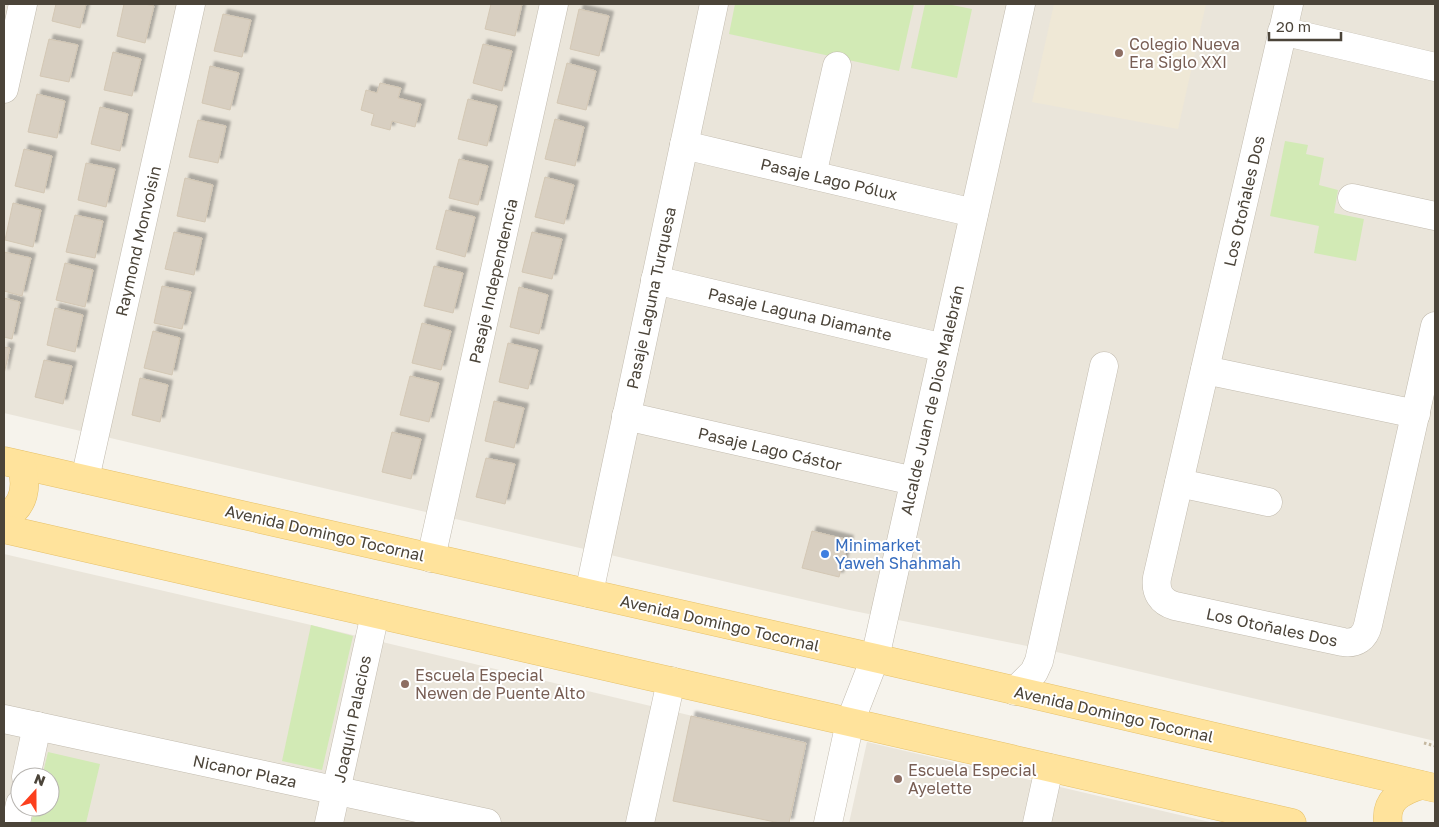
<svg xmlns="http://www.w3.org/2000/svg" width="1439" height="827" font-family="'Golos Text',sans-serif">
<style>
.residential{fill:#eae5da;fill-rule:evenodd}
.education{fill:#efe8d6}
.green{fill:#d2eab5}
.building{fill:#d8cfc1;stroke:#d3c7b4;filter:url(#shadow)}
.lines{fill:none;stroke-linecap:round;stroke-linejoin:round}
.minor-casing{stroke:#c2bbae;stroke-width:29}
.major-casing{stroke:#e6c16a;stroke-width:29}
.path{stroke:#c4b79f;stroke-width:3;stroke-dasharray:2.5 2.5;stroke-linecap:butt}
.minor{stroke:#fff;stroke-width:28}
.major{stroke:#ffe39c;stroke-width:28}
.education-dot{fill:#8d6e63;stroke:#fff;stroke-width:2}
.shop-dot{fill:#3f7fe0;stroke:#fff;stroke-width:2}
.labels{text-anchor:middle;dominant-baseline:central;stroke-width:4;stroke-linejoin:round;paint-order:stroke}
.education-label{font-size:16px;fill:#785e54;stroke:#fff;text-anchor:start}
.street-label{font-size:16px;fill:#4b4439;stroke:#fff}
.shop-label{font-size:16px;fill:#366cbe;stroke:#fff;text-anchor:start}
</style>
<defs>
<filter id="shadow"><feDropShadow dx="4.5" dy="-4.5" stdDeviation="1" flood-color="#0004"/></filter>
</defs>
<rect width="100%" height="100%" fill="#f6f3ec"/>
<!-- residential -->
<g class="residential">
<path d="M4 4H1435V741L1061 653 849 610 528 536 4 413Z"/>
<path d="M4 554 311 625 806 743 789 823H4ZM20 777H50V807H20Z"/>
<path d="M867 742 1214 823H849Z"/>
</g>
<!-- education -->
<path class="education" d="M1054 4H1206L1178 129 1032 102Z"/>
<!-- green -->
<g class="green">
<path d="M735 4H914L899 71 729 34Z"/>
<path d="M925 4H947L972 9 957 78 911 68Z"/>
<path d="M1285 141 1308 145 1306 154 1324 158 1319 185 1338 190 1334 213 1364 219 1356 261 1314 253 1319 226 1270 216Z"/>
<path d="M311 625 353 636 322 770 282 761Z"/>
<path d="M48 752 100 764 86 823H31L35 807H50V777H42Z"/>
</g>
<!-- building -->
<g class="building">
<path d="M56 4H86L80 28 52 21Z"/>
<path d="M124 4H145L154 6 145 43 117 36Z"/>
<path d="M491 4H522L515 36 485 29Z"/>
<path d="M579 9 609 16 599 56 570 49Z"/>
<path d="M223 14 251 20 242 57 214 51Z"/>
<path d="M49 39 78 45 69 82 40 76Z"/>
<path d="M483 44 512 51 502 91 473 83Z"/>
<path d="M113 52 141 59 132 96 104 90Z"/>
<path d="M567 63 596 71 586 110 557 103Z"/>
<path d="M210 66 239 73 230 110 202 103Z"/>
<path d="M380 83 401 88 398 98 421 104 415 127 392 121 390 130 371 125 374 114 361 110 366 90 377 93Z"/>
<path d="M37 94 65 101 57 138 28 132Z"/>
<path d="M468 99 497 106 487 146 458 139Z"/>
<path d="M100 107 128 114 120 151 91 144Z"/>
<path d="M555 119 584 127 575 166 545 159Z"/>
<path d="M198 120 226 126 218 163 189 157Z"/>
<path d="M24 149 52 156 44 193 15 186Z"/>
<path d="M459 159 488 166 478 205 449 198Z"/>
<path d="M86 163 115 169 106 207 78 200Z"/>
<path d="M545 177 574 185 564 224 535 217Z"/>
<path d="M185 178 213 185 205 222 177 216Z"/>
<path d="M13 203 41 210 33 247 5 240Z"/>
<path d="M446 210 475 217 465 257 436 249Z"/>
<path d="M75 215 103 221 95 258 66 252Z"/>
<path d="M174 232 202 238 194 275 165 269Z"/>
<path d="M532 232 562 239 552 279 522 272Z"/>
<path d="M4 252 31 258 22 296 4 291Z"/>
<path d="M65 263 93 270 85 307 56 300Z"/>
<path d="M434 266 463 273 453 313 424 306Z"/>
<path d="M162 286 191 292 182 329 154 323Z"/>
<path d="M519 287 548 295 539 334 510 327Z"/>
<path d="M4 298 20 302 12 339 4 337Z"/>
<path d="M55 308 83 315 75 352 47 345Z"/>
<path d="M422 323 451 331 441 370 412 363Z"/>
<path d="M153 331 180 338 172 375 144 368Z"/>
<path d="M508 343 538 350 528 389 499 382Z"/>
<path d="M4 347 10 348 4 374Z"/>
<path d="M44 360 72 366 63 404 35 397Z"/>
<path d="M410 376 439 383 429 422 400 415Z"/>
<path d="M140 378 168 385 160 422 132 415Z"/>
<path d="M494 401 524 408 514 448 485 441Z"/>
<path d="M392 432 421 439 411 479 382 472Z"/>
<path d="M486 458 515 464 505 504 476 497Z"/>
<path d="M812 531 849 540 839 577 802 568Z"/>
<path d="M691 716 806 743 789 823H780L673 801Z"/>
</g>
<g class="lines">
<defs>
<g id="minor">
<path d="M1289 4 1157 578C1155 592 1161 602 1175 606L1343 642C1356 644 1365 638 1368 625L1435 326"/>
<path d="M1282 31 1435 67"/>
<path d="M4 89 23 4"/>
<path d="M684 145 974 213"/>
<path d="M812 175 837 66"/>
<path d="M1352 198 1435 216"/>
<path d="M655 280 944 348"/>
<path d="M1205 370 1416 414"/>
<path d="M626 416 914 481"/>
<path d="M85 479 191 4"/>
<path d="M1179 483 1268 502"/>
<path d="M431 558 554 4"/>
<path d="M589 593 714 4"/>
<path d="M1015 691 1034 672 1039 661 1104 366"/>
<path d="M4 719 487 823"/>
<path d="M26 777 37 726"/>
<path d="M16 823 20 804"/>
<path d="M329 823 375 614"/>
<path d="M640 823 671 681"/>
<path d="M828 823 850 722 875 658 1021 4"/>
<path d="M1037 823 1049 768"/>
</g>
<g id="major">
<path d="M4 461 875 658 1435 788"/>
<path d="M4 518C25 506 28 486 21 465"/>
<path d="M4 529 1292 823"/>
<path d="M1388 823C1385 800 1401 791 1421 785"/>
</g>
</defs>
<!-- minor casing -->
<use href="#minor" class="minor-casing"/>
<!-- major casing -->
<use href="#major" class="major-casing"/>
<!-- path -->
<path class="path" d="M1424 743 1435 746"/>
<!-- minor -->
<use href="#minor" class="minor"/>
<!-- major -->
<use href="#major" class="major"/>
</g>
<!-- markers -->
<g class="education-dot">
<circle cx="1119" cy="53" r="5"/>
<circle cx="405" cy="684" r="5"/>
<circle cx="898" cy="779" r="5"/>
</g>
<circle class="shop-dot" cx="825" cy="554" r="5"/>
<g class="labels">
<!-- education labels -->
<g class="education-label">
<text x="1129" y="44">Colegio Nueva<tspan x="1129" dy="18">Era Siglo XXI</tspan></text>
<text x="415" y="675">Escuela Especial<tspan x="415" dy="18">Newen de Puente Alto</tspan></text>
<text x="908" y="770">Escuela Especial<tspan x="908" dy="18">Ayelette</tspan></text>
</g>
<!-- street labels -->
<g class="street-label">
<text transform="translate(829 179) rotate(13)">Pasaje Lago Pólux</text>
<text transform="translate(1244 201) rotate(-77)">Los Otoñales Dos</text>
<text transform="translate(138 241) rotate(-77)">Raymond Monvoisin</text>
<text transform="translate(493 281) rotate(-77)">Pasaje Independencia</text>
<text transform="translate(651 298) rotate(-78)">Pasaje Laguna Turquesa</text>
<text transform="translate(800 314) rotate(13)">Pasaje Laguna Diamante</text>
<text transform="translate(932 400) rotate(-77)">Alcalde Juan de Dios Malebrán</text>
<text transform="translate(770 449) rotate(13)">Pasaje Lago Cástor</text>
<text transform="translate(325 533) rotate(13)">Avenida Domingo Tocornal</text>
<text transform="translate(720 623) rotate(13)">Avenida Domingo Tocornal</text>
<text transform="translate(1272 627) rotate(12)">Los Otoñales Dos</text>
<text transform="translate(1114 714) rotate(13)">Avenida Domingo Tocornal</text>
<text transform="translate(352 719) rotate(-78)">Joaquín Palacios</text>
<text transform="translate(245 771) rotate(12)">Nicanor Plaza</text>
</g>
<!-- shop labels -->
<g class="shop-label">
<text x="835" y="545">Minimarket<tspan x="835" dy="18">Yaweh Shahmah</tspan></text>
</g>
</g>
<!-- border -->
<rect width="1439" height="827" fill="none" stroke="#4b4439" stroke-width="10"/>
<!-- north arrow -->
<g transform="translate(35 792) rotate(21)"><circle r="24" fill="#ffffff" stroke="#b7b4b0"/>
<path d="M0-4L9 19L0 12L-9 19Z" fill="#fc3f1d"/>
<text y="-8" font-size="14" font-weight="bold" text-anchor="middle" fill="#4b4439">N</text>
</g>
<!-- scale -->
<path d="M1269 32v8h72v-8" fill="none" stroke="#4b4439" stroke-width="2.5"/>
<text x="1276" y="32" font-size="15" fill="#4b4439" stroke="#ffffff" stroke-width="4" paint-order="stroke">20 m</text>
</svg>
